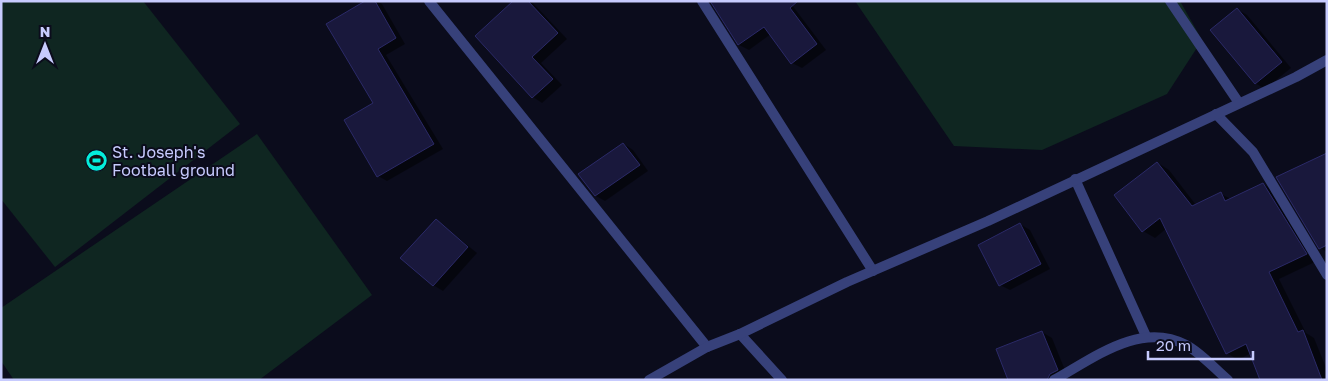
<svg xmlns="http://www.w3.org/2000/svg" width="1328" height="381" font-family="'Golos Text',sans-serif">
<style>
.green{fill:#0f2621}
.shadow{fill:#0007}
.building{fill:#19183c;stroke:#2b2a68}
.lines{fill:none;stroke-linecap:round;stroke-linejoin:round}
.street{stroke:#37417a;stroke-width:10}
.labels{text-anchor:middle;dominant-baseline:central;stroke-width:4;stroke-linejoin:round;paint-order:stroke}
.poi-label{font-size:16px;fill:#c7cbfe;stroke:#0b0c1c;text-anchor:start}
</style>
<rect width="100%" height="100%" fill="#0b0c1c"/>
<!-- green -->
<g class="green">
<path d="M1 1H143L240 124 55 267 1 199Z"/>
<path d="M855 1H1180L1202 40 1167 94 1042 150 954 146Z"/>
<path d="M257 134 372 295 259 380H14L1 361V308Z"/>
</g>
<!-- shadow -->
<g class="shadow">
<path d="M368 1H377L382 4 405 44 386 55 443 149 387 181 378 176Z"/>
<path d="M515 1H531L567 39 541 63 562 85 542 103 533 97 476 37Z"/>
<path d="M789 1 826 50 802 68 792 63 771 34 749 50 739 45 712 2Z"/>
<path d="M1237 9 1247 15 1291 68 1265 89 1255 83Z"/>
<path d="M624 144 633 150 648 171 605 201 596 196 580 175Z"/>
<path d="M1327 154V252L1320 248Z"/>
<path d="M1158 163 1169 170 1196 205 1221 194 1231 199 1263 184 1275 191 1317 261 1279 279 1306 333 1314 338 1327 370V380H1261L1251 353 1238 360 1227 353 1167 228 1155 238 1143 231 1115 195Z"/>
<path d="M436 220 477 253 443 291 433 285Z"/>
<path d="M1020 224 1030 230 1050 269 1010 290 1000 285Z"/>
<path d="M1042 332 1052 338 1067 375 1060 380H1009Z"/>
</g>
<!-- building -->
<g class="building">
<path d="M365 1H375L396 38 378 49 434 144 377 177 344 120 373 103 326 24Z"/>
<path d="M513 1H528L558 33 532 57 553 79 532 98 475 36Z"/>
<path d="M710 1H798L790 8 817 44 791 64 764 27 738 45Z"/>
<path d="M1237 8 1282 62 1255 84 1210 30Z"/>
<path d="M623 143 640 165 595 196 578 174Z"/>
<path d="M1327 153V245L1319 249 1276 177Z"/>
<path d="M1157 162 1192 206 1221 192 1225 201 1263 183 1307 254 1269 272 1298 332 1303 330 1322 380H1260L1246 344 1226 354 1160 218 1142 232 1114 195Z"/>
<path d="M436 219 468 247 433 286 400 258Z"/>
<path d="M1020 223 1041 264 999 286 978 245Z"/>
<path d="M1042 331 1058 370 1050 374 1047 380H1008L996 349Z"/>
</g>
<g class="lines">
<!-- street -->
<g class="street">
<path d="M429 1 707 347"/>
<path d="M702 1 873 271"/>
<path d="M1170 1 1239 103"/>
<path d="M1216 114 1253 152 1327 275"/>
<path d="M1075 179 1146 336"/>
<path d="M740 334 782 380"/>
<path d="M649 380 707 347 740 334 847 282 988 221 1296 77 1327 60"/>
<path d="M1054 380C1094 358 1140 321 1186 345 1201 353 1215 369 1228 380"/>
</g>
</g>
<!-- icons -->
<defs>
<symbol id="stadium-disc" viewBox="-11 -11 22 22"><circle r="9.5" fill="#04eddb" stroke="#0b0c1c"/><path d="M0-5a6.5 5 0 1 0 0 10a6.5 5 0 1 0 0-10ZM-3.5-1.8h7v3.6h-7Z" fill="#111"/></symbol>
</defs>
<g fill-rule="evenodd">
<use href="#stadium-disc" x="84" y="148" width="25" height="25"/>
</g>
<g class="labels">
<!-- poi labels -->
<g class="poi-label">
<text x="112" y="152">St. Joseph's<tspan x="112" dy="18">Football ground</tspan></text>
</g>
</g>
<!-- border -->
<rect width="1328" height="381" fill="none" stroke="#c7cbfe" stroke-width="5"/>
<!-- north arrow -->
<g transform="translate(45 45)" stroke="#0b0c1c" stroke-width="4" paint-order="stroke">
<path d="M0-4L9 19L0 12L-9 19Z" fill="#c7cbfe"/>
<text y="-8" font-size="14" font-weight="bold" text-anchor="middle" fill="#c7cbfe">N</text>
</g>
<!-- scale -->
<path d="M1148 351v8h105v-8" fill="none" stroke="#c7cbfe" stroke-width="2.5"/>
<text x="1156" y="351" font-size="15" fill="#c7cbfe" stroke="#0b0c1c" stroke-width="4" paint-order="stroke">20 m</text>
</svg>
